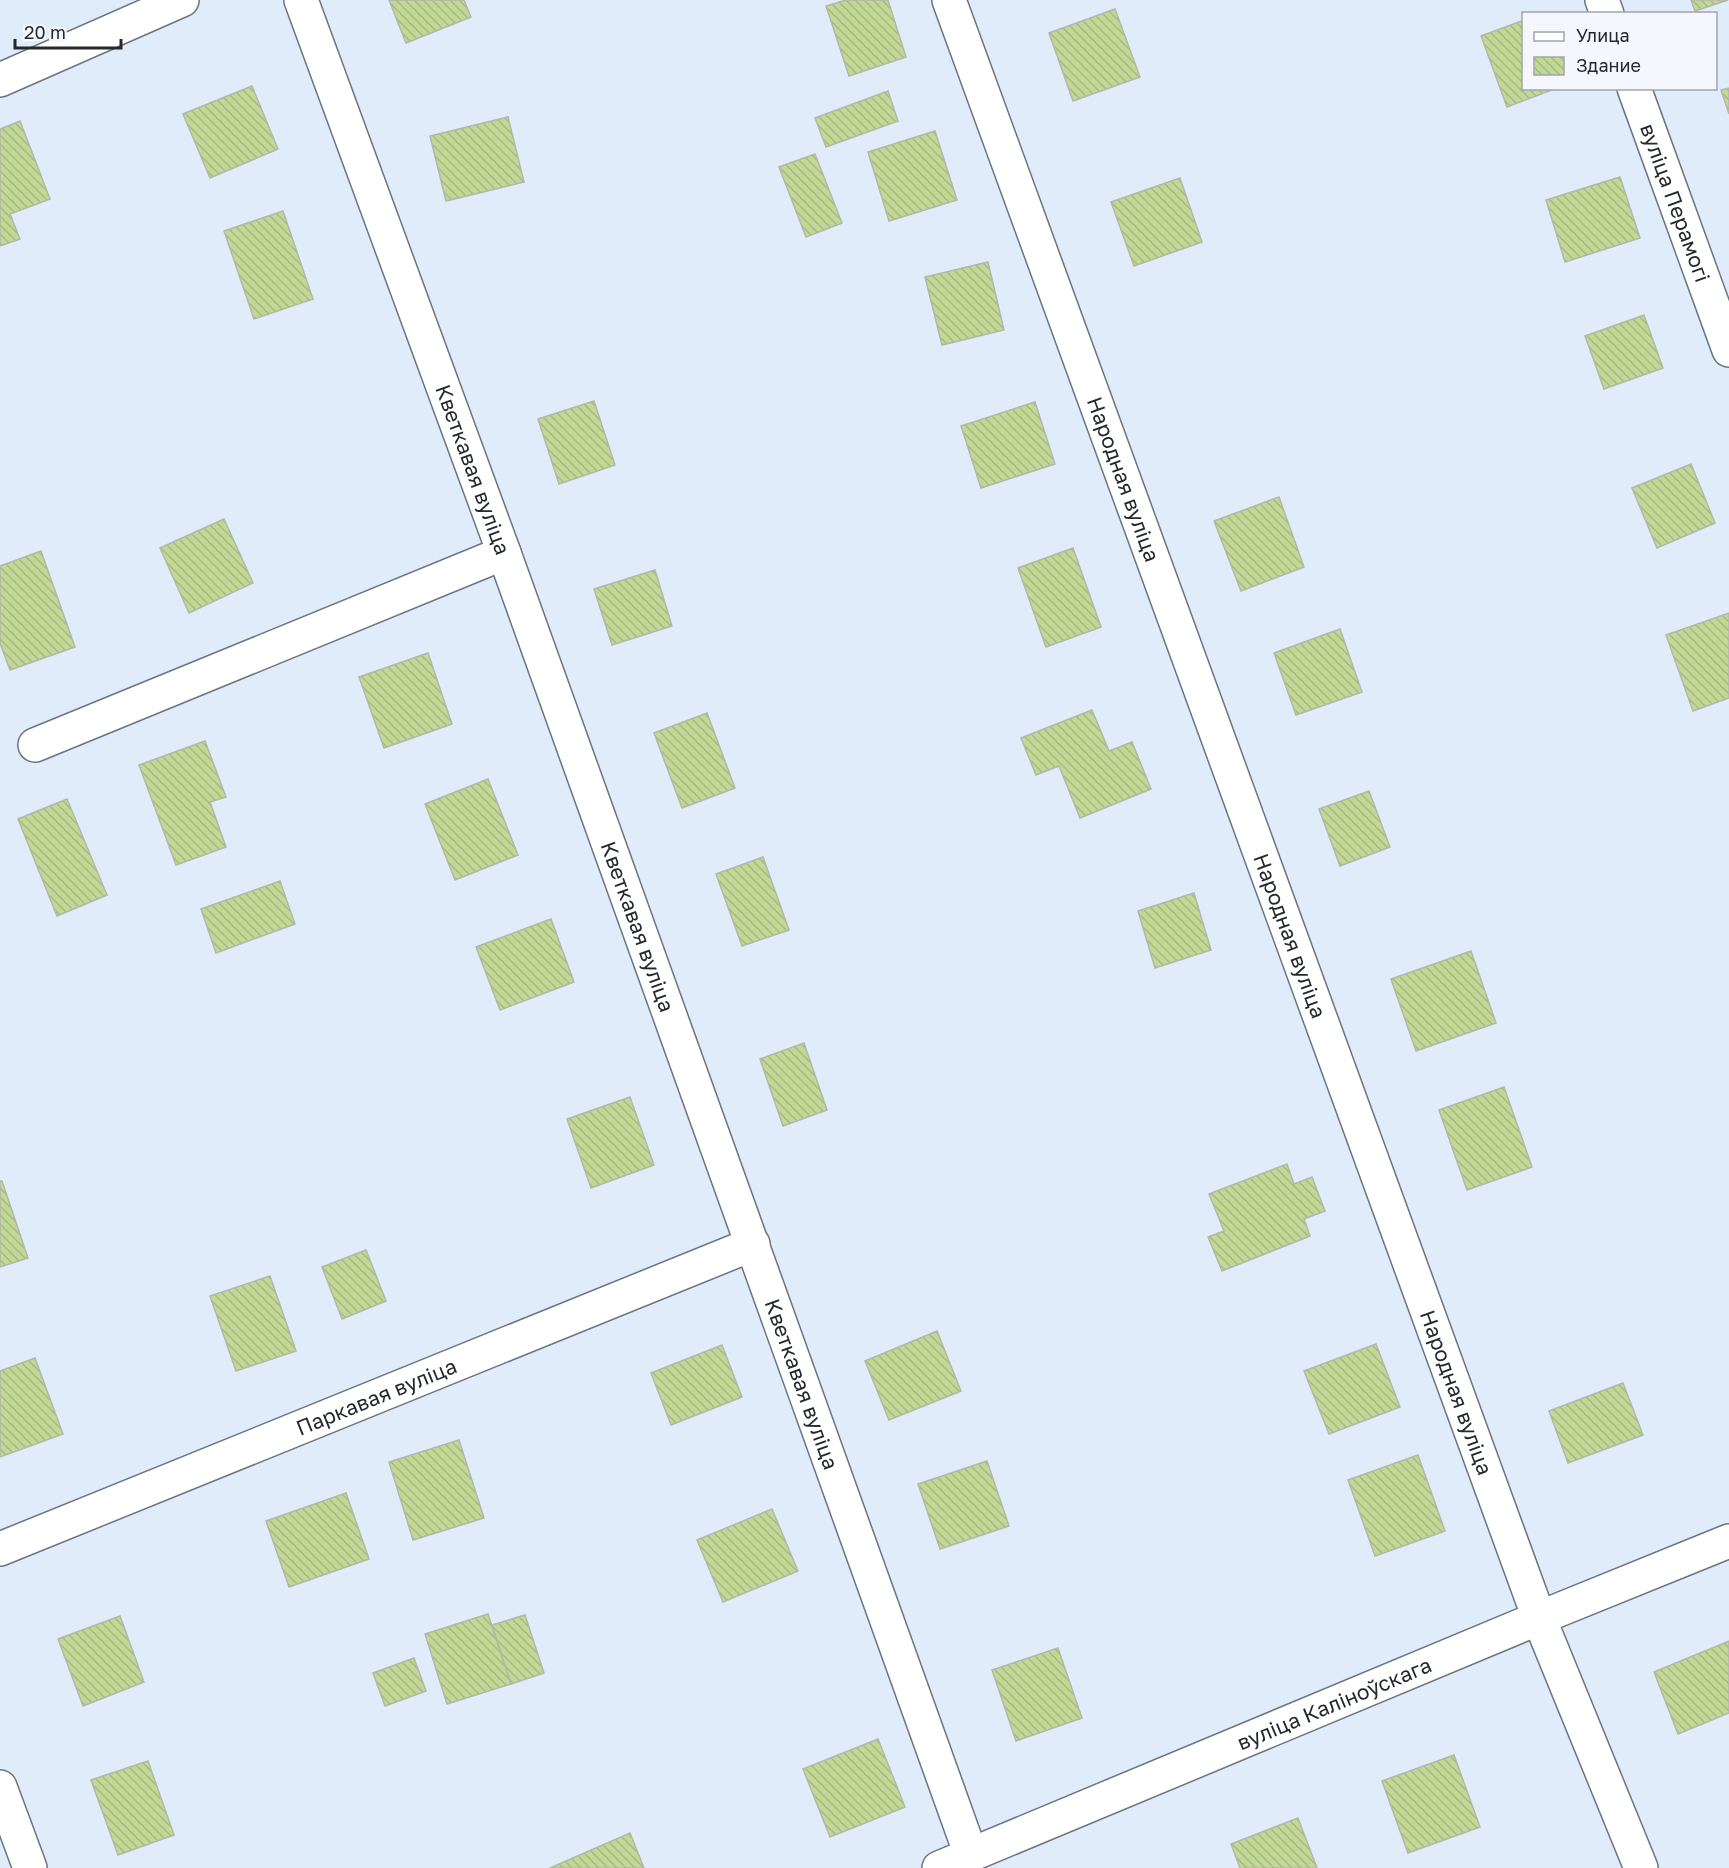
<svg xmlns="http://www.w3.org/2000/svg" width="1729" height="1868" font-family="'Golos Text',sans-serif">
<style>
.building{fill:url(#building-back-hatch);stroke:#b2b8a9;stroke-width:1.5}
.lines{fill:none;stroke-linecap:round;stroke-linejoin:round}
.minor-casing{stroke:#6a7580;stroke-width:36}
.minor{stroke:#fff;stroke-width:33}
.labels{text-anchor:middle;dominant-baseline:central;stroke-width:4.5;stroke-linejoin:round;paint-order:stroke}
.street-label{font-size:21px;fill:#25292e;stroke:#f4f8fe}
</style>
<defs>
<pattern id="building-back-hatch" width="6" height="6" patternUnits="userSpaceOnUse" patternTransform="scale(1.5)"><rect width="6" height="6" fill="#c1d995"/><path d="M-1 5l2 2M0 0l6 6M5-1l2 2" fill="none" stroke="#a6ba81"/></pattern>
</defs>
<rect width="100%" height="100%" fill="#e0ecf9"/>
<!-- building -->
<g class="building">
<path d="M389 0H464L471 17 406 43Z"/>
<path d="M846 0H888L906 57 849 76 826 6Z"/>
<path d="M1691 0H1728L1695 11Z"/>
<path d="M1115 9 1140 77 1073 101 1049 33Z"/>
<path d="M1524 20V88H1557L1507 107 1481 36Z"/>
<path d="M252 86 278 149 210 178 183 114Z"/>
<path d="M1729 88V114L1721 90Z"/>
<path d="M888 91 898 121 826 147 815 118Z"/>
<path d="M508 117 524 182 446 201 430 136Z"/>
<path d="M20 121 50 199 10 214 20 239 0 246V129Z"/>
<path d="M935 131 957 200 889 221 868 152Z"/>
<path d="M815 154 842 223 806 237 779 167Z"/>
<path d="M1620 177 1640 238 1565 262 1546 200Z"/>
<path d="M1180 178 1202 242 1134 266 1111 202Z"/>
<path d="M283 211 313 299 254 319 224 231Z"/>
<path d="M988 262 1004 330 942 345 925 277Z"/>
<path d="M1644 315 1663 368 1604 389 1585 336Z"/>
<path d="M594 401 615 465 559 484 538 419Z"/>
<path d="M1035 402 1055 464 981 488 961 426Z"/>
<path d="M1691 464 1715 523 1657 548 1632 488Z"/>
<path d="M1279 497 1304 567 1241 591 1214 521Z"/>
<path d="M224 519 253 583 189 613 160 548Z"/>
<path d="M1073 548 1101 627 1046 647 1018 568Z"/>
<path d="M41 551 75 647 10 670 0 643V566Z"/>
<path d="M655 570 672 626 612 645 594 589Z"/>
<path d="M1729 613V698L1693 711 1666 635Z"/>
<path d="M1340 629 1362 692 1296 715 1274 653Z"/>
<path d="M428 653 452 724 384 748 359 677Z"/>
<path d="M1092 710 1109 751 1132 742 1151 789 1080 818 1059 766 1036 775 1021 738Z"/>
<path d="M707 713 735 788 682 808 654 733Z"/>
<path d="M205 741 226 797 210 802 226 847 176 865 139 765Z"/>
<path d="M488 779 518 855 455 880 425 804Z"/>
<path d="M1369 791 1390 847 1340 866 1319 809Z"/>
<path d="M67 799 107 895 57 916 18 819Z"/>
<path d="M763 857 789 930 742 946 716 874Z"/>
<path d="M280 881 295 924 216 953 201 909Z"/>
<path d="M1194 893 1211 950 1155 968 1138 911Z"/>
<path d="M551 919 574 982 500 1010 476 947Z"/>
<path d="M1471 951 1496 1023 1416 1051 1391 979Z"/>
<path d="M804 1043 827 1110 783 1126 760 1059Z"/>
<path d="M1504 1087 1532 1167 1467 1190 1439 1110Z"/>
<path d="M630 1097 654 1165 591 1188 567 1119Z"/>
<path d="M1287 1164 1294 1184 1312 1177 1325 1211 1304 1219 1310 1236 1222 1271 1208 1237 1224 1231 1209 1194Z"/>
<path d="M0 1181H2L28 1258 0 1267Z"/>
<path d="M366 1250 386 1301 342 1319 322 1267Z"/>
<path d="M270 1276 296 1351 236 1371 210 1296Z"/>
<path d="M937 1331 961 1391 889 1420 865 1361Z"/>
<path d="M1376 1344 1400 1407 1329 1434 1304 1371Z"/>
<path d="M722 1345 742 1397 671 1425 651 1373Z"/>
<path d="M35 1358 63 1434 0 1457V1371Z"/>
<path d="M1623 1383 1643 1435 1568 1463 1549 1411Z"/>
<path d="M459 1440 484 1518 413 1540 389 1462Z"/>
<path d="M1418 1455 1445 1531 1375 1556 1348 1480Z"/>
<path d="M987 1461 1009 1526 940 1549 918 1484Z"/>
<path d="M346 1493 369 1559 289 1587 266 1521Z"/>
<path d="M772 1509 798 1571 723 1602 697 1540Z"/>
<path d="M488 1614 511 1684 447 1704 425 1634Z"/>
<path d="M525 1615 544 1673 511 1684 492 1625Z"/>
<path d="M120 1616 144 1682 83 1706 58 1639Z"/>
<path d="M1729 1641V1713L1678 1734 1654 1672Z"/>
<path d="M1058 1648 1082 1718 1016 1741 992 1670Z"/>
<path d="M414 1658 426 1691 385 1706 373 1673Z"/>
<path d="M878 1739 905 1807 830 1837 803 1769Z"/>
<path d="M1454 1755 1480 1827 1408 1853 1382 1781Z"/>
<path d="M148 1761 174 1835 118 1855 91 1780Z"/>
<path d="M1298 1818 1317 1868H1240L1231 1844Z"/>
<path d="M630 1833 644 1868H550Z"/>
</g>
<g class="lines">
<defs>
<g id="minor">
<path id="s1" d="M301 0 504 553 971 1855"/>
<path id="s2" d="M949 0 1539 1618 1641 1868"/>
<path d="M1602 0 1607 14"/>
<path d="M0 80 182 0"/>
<path id="s3" d="M1634 88 1729 350"/>
<path d="M35 745 504 553"/>
<path id="s4" d="M0 1549 753 1244"/>
<path d="M0 1787 30 1868"/>
<path id="s5" d="M939 1868 1539 1618 1729 1541"/>
</g>
</defs>
<!-- minor casing -->
<use href="#minor" class="minor-casing"/>
<!-- minor -->
<use href="#minor" class="minor"/>
</g>
<g class="labels">
<!-- street labels -->
<g class="street-label">
<text stroke="none"><textPath href="#s3" startOffset="122">вуліца Перамогі</textPath></text>
<text stroke="none"><textPath href="#s1" startOffset="500">Кветкавая вуліца</textPath></text>
<text stroke="none"><textPath href="#s2" startOffset="510">Народная вуліца</textPath></text>
<text stroke="none"><textPath href="#s1" startOffset="986">Кветкавая вуліца</textPath></text>
<text stroke="none"><textPath href="#s2" startOffset="996">Народная вуліца</textPath></text>
<text stroke="none"><textPath href="#s1" startOffset="1472">Кветкавая вуліца</textPath></text>
<text stroke="none"><textPath href="#s2" startOffset="1482">Народная вуліца</textPath></text>
<text stroke="none"><textPath href="#s4" startOffset="406">Паркавая вуліца</textPath></text>
<text stroke="none"><textPath href="#s5" startOffset="428">вуліца Каліноўскага</textPath></text>
</g>
</g>
<!-- legend -->
<rect x="1522" y="12" width="195" height="78" fill="#f4f8fe" stroke="#a1a5ab" stroke-width="1.5"/>
<rect x="1534" y="32" width="30" height="9" fill="#ffffff" stroke="#a1a5ab" stroke-width="1.5"/>
<text x="1576" y="42" font-size="18" fill="#25292e">Улица</text>
<rect x="1534" y="57" width="30" height="18" fill="url(#building-back-hatch)" stroke="#a1a5ab" stroke-width="1.5"/>
<text x="1576" y="72" font-size="18" fill="#25292e">Здание</text>
<!-- scale -->
<path d="M15 39v9h106v-9" fill="none" stroke="#25292e" stroke-width="3"/>
<text x="24" y="39" font-size="18" fill="#25292e" stroke="#f4f8fe" stroke-width="4.5" paint-order="stroke">20 m</text>
</svg>
